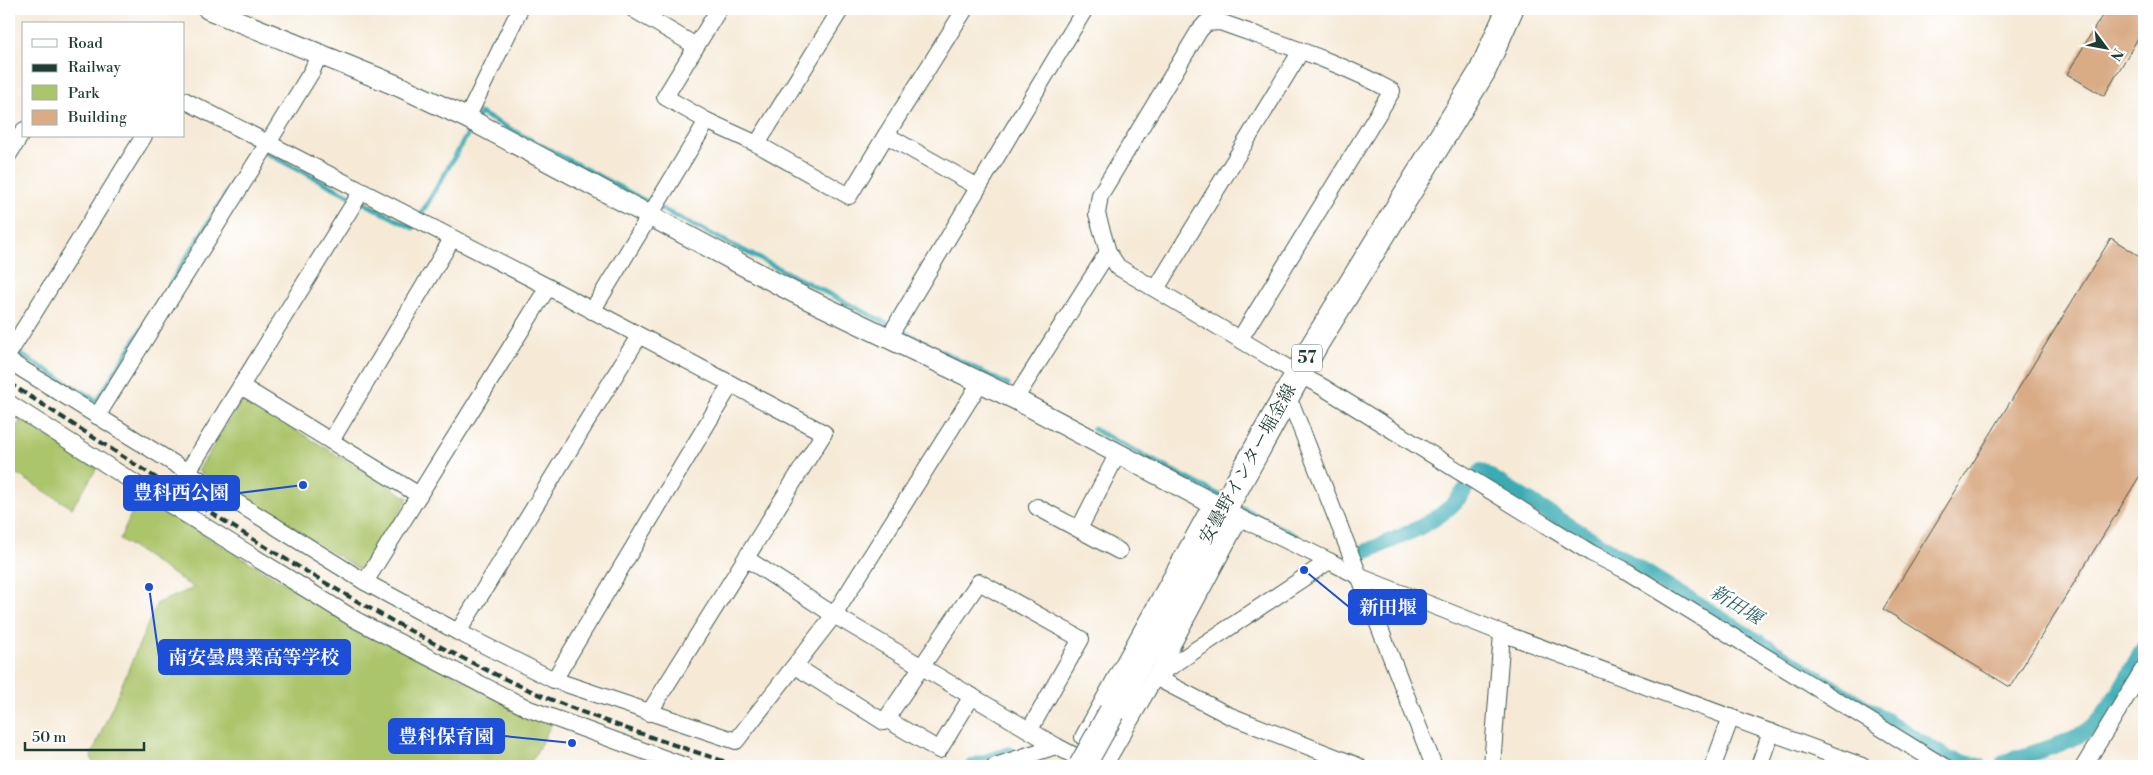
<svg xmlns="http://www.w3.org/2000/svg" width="2153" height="775" font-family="'Libre Bodoni','Noto Serif JP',serif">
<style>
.green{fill:#abc56b;stroke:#658150}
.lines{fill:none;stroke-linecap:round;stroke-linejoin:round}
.stream{stroke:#3bacb4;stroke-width:5}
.canal{stroke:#3bacb4;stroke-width:16}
.building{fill:#d9ac86}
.minor-casing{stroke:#3f574c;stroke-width:18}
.tertiary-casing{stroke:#3f574c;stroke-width:22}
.primary-casing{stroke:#3f574c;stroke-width:28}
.minor{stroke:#fff;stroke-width:16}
.tertiary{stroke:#fff;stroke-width:20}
.primary{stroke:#fff;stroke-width:26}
.rail{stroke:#1f3d34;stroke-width:4;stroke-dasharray:8 4;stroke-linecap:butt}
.primary-bridge-casing{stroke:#3f574c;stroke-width:28;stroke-linecap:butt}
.primary-bridge{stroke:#fff;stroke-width:26}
.labels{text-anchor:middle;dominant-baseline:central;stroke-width:5;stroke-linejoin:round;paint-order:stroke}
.shield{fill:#fff;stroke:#627771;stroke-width:1}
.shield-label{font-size:16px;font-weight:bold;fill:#1f3d34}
.street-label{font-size:18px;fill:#1f3d34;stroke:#fff}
.water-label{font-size:19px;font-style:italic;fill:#296461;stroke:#fff}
.leader{fill:none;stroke:#1d4ed8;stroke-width:2}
.callout-dot{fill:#1d4ed8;stroke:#fff;stroke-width:2}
.callout{fill:#1d4ed8;stroke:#1d4ed8;stroke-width:2}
.callout-label{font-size:19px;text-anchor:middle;font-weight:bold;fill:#fff}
</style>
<rect width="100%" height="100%" fill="#fff"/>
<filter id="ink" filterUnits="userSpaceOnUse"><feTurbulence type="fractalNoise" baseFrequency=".02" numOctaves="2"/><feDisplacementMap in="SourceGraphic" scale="10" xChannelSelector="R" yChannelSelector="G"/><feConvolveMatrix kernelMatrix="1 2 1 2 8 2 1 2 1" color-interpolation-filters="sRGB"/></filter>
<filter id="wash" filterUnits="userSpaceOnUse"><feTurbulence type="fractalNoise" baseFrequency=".0096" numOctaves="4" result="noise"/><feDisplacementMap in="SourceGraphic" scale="20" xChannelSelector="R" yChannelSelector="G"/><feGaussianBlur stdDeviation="1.12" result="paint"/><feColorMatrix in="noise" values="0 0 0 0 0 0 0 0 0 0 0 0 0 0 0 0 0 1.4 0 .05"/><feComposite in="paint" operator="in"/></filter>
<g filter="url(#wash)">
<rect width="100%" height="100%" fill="#f6ead7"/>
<!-- green -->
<g class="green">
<path d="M243 398 408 498 364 572 198 471Z"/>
<path d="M21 419 97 468 72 508 9 469V441Z"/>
<path d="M139 496 360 628 552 723 529 766H94L91 756 157 603 194 588 120 539Z"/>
</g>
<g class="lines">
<!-- stream -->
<g class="stream">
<path d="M477 118 480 113 638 197 1008 385"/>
<path d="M264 152 413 228 473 125"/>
<path d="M13 350 97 401 242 169"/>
<path d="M1093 429 1223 497"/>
<path d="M1235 504 1296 536"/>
</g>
<!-- canal -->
<g class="canal">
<path d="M1477 476 1481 471 1949 759 1979 766"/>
<path d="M1358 555C1386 542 1425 529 1449 508 1457 501 1463 493 1469 484"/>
<path d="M2004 762C2027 754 2074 743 2092 727 2112 709 2130 670 2144 647"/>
<path d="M973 766 1009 754"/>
</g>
</g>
<g id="blocks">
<!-- building -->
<g class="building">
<path d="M2106 9H2144V28L2104 96 2067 74Z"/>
<path d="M2111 238 2144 259V469L2010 687 1883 609Z"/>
</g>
</g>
</g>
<g filter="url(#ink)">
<use href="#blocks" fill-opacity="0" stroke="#3f574c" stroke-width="1"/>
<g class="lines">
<defs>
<g id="minor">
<path d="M633 9 696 46"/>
<path d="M719 9 665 97 707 121 757 144 849 196 886 135 978 187"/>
<path d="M184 100 548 287 824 433 649 713"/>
<path d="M467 118 520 9"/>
<path d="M886 135 965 9"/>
<path d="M757 144 841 9"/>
<path d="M9 154 24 130"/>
<path d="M1108 252 1097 214 1100 195 1199 31 1206 23 1220 22C1278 43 1338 61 1392 91L1240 339"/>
<path d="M1156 289 1301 51"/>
<path d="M592 311 707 121"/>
<path d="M889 337 1085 9"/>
<path d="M9 353 144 136"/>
<path d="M9 361 365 582 458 632 554 680 736 741 834 615 980 383"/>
<path d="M241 386 419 495"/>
<path d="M1015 399 1108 252 1118 267 1298 374 1321 386 1591 553 1623 569 1943 766"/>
<path d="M1283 401 1293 408 1434 766"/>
<path d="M9 403 135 483 356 620 529 709 685 766"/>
<path d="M97 416 268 143 312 71 319 54"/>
<path d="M331 441 452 239"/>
<path d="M187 473 361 192"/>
<path d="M1037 507 1119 551"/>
<path d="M1232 514 1329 561"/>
<path d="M1079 529 1118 453"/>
<path d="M747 559 834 615 1056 746 1092 765"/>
<path d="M365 582 548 287"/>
<path d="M458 632 639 336"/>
<path d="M795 666 884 722 979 582 1081 639 1030 729"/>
<path d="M1155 677 1329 561 1358 576 1502 633 1862 766"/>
<path d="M1155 677 1228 715 1358 766"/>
<path d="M554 680 731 384"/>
<path d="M886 719 939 750 972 696"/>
<path d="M1083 737 1212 503"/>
<path d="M995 766 1056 746"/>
<path d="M1104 766 1155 677 1240 518"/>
<path d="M1492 766 1502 633"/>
<path d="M1713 766 1731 717"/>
<path d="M1759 766 1771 732"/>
<path d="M2084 766 2144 668"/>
</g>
<path id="tertiary" d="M208 9 398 86 467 118 793 292 1015 399 1223 509"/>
<path id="primary" d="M1112 712 1315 344 1482 72 1510 9"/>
</defs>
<!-- minor casing -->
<use href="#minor" class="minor-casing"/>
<!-- tertiary casing -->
<use href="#tertiary" class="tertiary-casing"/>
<!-- primary casing -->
<use href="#primary" class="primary-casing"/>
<!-- minor -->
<use href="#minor" class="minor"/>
<!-- tertiary -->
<use href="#tertiary" class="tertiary"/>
<!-- primary -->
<use href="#primary" class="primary"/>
<!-- rail -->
<path class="rail" d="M9 383C170 486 328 594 501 677 578 714 658 740 739 766"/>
<defs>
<path id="primary-bridge" d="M1082 766 1112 712"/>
</defs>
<!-- primary-bridge casing -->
<use href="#primary-bridge" class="primary-bridge-casing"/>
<!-- primary-bridge -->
<use href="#primary-bridge" class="primary-bridge"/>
</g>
</g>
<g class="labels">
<!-- shield labels -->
<rect class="shield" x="1292" y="344.5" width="30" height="27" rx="4"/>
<g class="shield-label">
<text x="1307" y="358">57</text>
</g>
<!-- street labels -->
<g class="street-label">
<text transform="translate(1248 464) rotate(-61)">安曇野インター堀金線</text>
</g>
<!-- water labels -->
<g class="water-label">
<text transform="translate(1736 605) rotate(32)">新田堰</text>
</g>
</g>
<!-- callouts -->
<path class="leader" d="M303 485L239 493M1304 570L1349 607M149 587L159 657M572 743L504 736"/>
<g class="callout-dot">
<circle cx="303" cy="485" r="5"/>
<circle cx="1304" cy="570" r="5"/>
<circle cx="149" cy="587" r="5"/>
<circle cx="572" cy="743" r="5"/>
</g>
<g class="callout">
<rect x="124" y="476" width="115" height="34" rx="5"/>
<rect x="1349" y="590" width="77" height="34" rx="5"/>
<rect x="159" y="640" width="191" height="34" rx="5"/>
<rect x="389" y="719" width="115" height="34" rx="5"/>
</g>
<g class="callout-label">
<text x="181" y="499">豊科西公園</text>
<text x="1388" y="614">新田堰</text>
<text x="254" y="664">南安曇農業高等学校</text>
<text x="446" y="743">豊科保育園</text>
</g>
<!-- margin -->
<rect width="2153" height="775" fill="none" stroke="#fff" stroke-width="30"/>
<!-- legend -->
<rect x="22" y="22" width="162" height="115" fill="#ffffff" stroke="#a5b1ae"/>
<rect x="32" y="39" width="25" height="8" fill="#ffffff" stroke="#a5b1ae"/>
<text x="68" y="48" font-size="15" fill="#1f3d34">Road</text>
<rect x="32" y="64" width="25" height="8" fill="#1f3d34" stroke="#a5b1ae"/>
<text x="68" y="72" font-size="15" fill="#1f3d34">Railway</text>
<rect x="32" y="85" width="25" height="15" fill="#abc56b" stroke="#a5b1ae"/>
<text x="68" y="98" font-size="15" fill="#1f3d34">Park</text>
<rect x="32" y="110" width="25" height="15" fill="#d9ac86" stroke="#a5b1ae"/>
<text x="68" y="122" font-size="15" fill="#1f3d34">Building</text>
<!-- north arrow -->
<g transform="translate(2106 48) rotate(122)" stroke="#ffffff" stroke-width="4" paint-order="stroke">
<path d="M0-4L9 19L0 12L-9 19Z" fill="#1f3d34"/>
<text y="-8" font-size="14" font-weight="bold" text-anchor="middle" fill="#1f3d34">N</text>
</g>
<!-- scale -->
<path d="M25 742v8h119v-8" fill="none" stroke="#1f3d34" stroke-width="2.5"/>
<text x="32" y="742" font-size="15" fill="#1f3d34" stroke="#ffffff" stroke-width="4" paint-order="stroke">50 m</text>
</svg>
